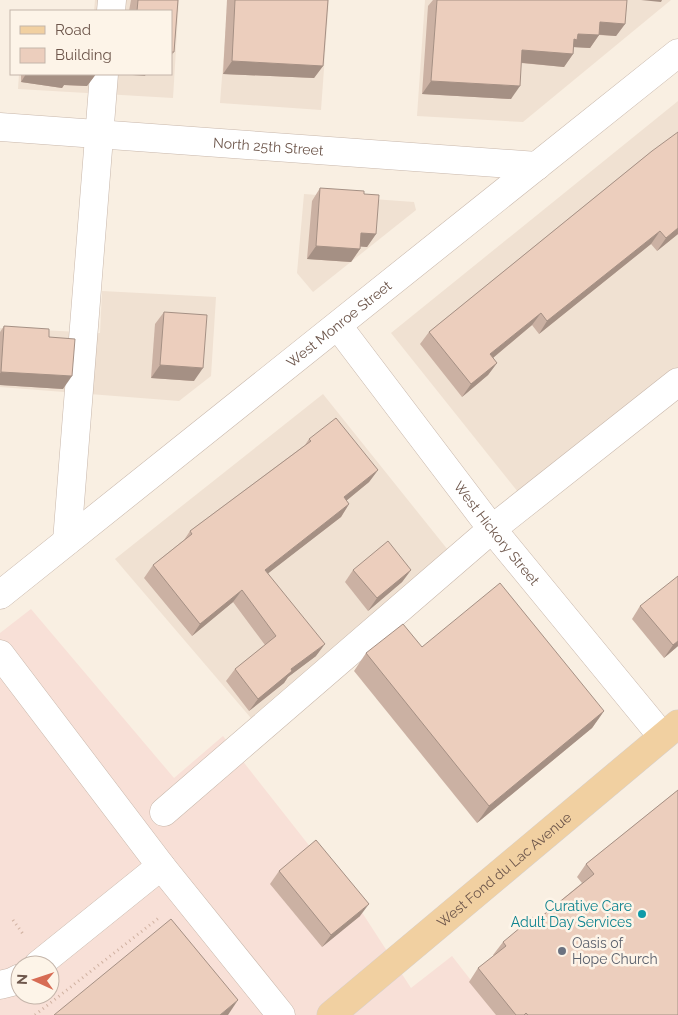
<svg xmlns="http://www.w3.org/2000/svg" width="678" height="1015" font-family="Raleway,sans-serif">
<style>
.residential{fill:#f0e1d2}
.commercial{fill:#f8e0d7;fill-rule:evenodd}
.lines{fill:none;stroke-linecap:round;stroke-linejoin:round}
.minor-casing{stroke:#c8b7ab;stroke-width:29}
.major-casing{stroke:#d6d0cd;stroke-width:29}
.path{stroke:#d0b1a1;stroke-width:3;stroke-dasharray:1 4;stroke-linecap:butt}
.minor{stroke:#fff;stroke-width:28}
.major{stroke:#f1d0a1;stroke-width:28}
.wall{fill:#cbb1a3}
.shaded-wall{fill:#a59084}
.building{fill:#eccebd;stroke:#a59084}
.culture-dot{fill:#0f9aa8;stroke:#fdf4e8;stroke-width:2}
.worship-dot{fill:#6b7280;stroke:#fdf4e8;stroke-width:2}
.labels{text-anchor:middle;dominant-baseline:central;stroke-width:5;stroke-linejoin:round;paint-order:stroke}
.street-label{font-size:14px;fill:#6e574c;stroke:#fdf4e8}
.culture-label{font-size:14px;fill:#0d838f;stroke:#fdf4e8;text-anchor:end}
.worship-label{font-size:14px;fill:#5b616d;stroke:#fdf4e8;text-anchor:start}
</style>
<rect width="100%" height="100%" fill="#f9efe2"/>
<!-- residential -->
<g class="residential">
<path d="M95 0H179L173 98 18 89 19 74H171V11H94Z"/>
<path d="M228 0H329L321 110 220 103Z"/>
<path d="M425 0H671L523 122 417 116Z"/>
<path d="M678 101V382L526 502 391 333Z"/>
<path d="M304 194 414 202 416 210 313 292 297 273Z"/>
<path d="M102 291 216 297 211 376 179 401 0 387V328L100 333Z"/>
<path d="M323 394 456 560 268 738 115 559Z"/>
</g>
<!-- commercial -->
<path class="commercial" d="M31 609 174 778 223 736 363 914 411 988 452 956 498 1015H0V633ZM20 965H50V995H20Z"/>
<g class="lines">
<defs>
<g id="minor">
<path d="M111 11 112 0"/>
<path id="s1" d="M0 127 537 166"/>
<path id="s2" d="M338 326 492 529 662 736"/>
<path d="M67 541 104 74"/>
<path id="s3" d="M0 595 678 53"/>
<path d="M0 654 161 866 281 1015"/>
<path d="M164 812 492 529 678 382"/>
<path d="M38 965 161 866"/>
<path d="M0 985 12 982 20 978"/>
</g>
<g id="major">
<path id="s4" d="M331 1015 678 724"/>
</g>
</defs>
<!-- minor casing -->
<use href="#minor" class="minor-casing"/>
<!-- major casing -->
<use href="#major" class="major-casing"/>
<!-- path -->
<g class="path">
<path d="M13 920 23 934"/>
<path d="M35 1015 160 917"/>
</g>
<!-- minor -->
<use href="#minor" class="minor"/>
<!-- major -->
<use href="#major" class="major"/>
</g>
<!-- wall -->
<g class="wall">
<path d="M131 0H178L174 52 171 56V11H129Z"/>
<path d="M227 0H328L323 66 314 78 223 74Z"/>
<path d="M433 0H627L625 24 616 36 599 35 590 48 574 47 573 54 564 67 521 63 511 99 422 94 428 6Z"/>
<path d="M21 74H96L87 86 64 85 62 88 21 82Z"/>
<path d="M652 151 678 234 657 251 651 244 539 334 532 325 493 358 497 363 488 375 462 397 420 344 429 332Z"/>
<path d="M320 188 364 194 376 234 367 247 360 246V249L351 262 307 259 312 201Z"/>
<path d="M164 312 194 381 151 378 155 324Z"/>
<path d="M4 326 49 337 63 389 0 385V332Z"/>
<path d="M309 439 378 470 369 482 346 501 349 504 341 517 268 573 316 656 288 677 284 683 249 711 226 681 235 669 265 645 233 602 192 636 144 578 153 565 184 540 190 531 305 445Z"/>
<path d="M353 570H411L402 582 368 611 345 582Z"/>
<path d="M640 606 678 646 664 658 632 619Z"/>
<path d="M422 647 604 711 592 728 477 823 354 671 366 653Z"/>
<path d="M678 790V1015H496L469 982 478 968 494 956 493 955 503 942 536 921 582 883 577 877 586 864Z"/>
<path d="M279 871 360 916 322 947 270 884Z"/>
</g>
<!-- shaded-wall -->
<g class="shaded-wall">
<path d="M641 0H662L661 2Z"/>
<path d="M600 22 625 24 616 36 591 34Z"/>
<path d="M578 34 599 35 590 48 572 47 565 52Z"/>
<path d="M522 50 573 54 564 67 514 62Z"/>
<path d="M232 61 323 66 314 78 223 74Z"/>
<path d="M26 74H96L87 86 64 85 62 88 21 82Z"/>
<path d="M120 74H146L145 76Z"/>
<path d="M431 81 520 86 511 99 422 94Z"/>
<path d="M678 228V234L657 251 666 238Z"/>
<path d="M660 231 651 244 539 334 547 321Z"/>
<path d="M361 233 376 234 367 247 352 246Z"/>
<path d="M316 246 360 249 351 262 307 259Z"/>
<path d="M541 313 532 325 482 367 490 354Z"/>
<path d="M497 363 488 375 462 397 471 384Z"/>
<path d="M160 365 203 368 194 381 151 378Z"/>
<path d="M1 372 72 376 63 389 0 385V373Z"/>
<path d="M378 470 369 482 335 510 344 497Z"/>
<path d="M349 504 341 517 257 582 265 570Z"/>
<path d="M411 570 402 582 368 611 377 598Z"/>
<path d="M242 590 233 602 192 636 200 624Z"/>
<path d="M678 641V646L664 658 673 645Z"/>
<path d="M325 644 316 656 288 677 284 683 249 711 258 699 291 669Z"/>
<path d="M604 711 592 728 477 823 489 806Z"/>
<path d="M369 904 360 916 322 947 331 935Z"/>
<path d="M238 1000 228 1015H220Z"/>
</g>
<!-- building -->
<g class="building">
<path d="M138 0H178L174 52H171V11H137Z"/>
<path d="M235 0H328L323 66 232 61Z"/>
<path d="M437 0H627L625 24 600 22 599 35 578 34 577 40 574 39 573 54 522 50 520 86 431 81Z"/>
<path d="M678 132V228L666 238 660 231 547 321 541 313 490 354 497 363 471 384 429 332 652 151Z"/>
<path d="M320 188 364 191V194L379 195 376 234 361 233 360 249 316 246Z"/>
<path d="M164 312 207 315 203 368 160 365Z"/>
<path d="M4 326 49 329V337L75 339 72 376 1 372Z"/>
<path d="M336 418 378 470 344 497 349 504 265 570 325 644 291 669 292 671 258 699 235 669 276 636 242 590 200 624 153 565 192 534 190 531 311 441 309 439Z"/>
<path d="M388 541 411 570 377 598 353 570Z"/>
<path d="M678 576V641L673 645 640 606Z"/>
<path d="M500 583 604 711 489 806 366 653 403 624 422 647Z"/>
<path d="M678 790V1015H528L526 1013 524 1015H516L478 968 506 946 503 942 533 917 536 921 594 874 586 864Z"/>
<path d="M316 840 369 904 331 935 279 871Z"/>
<path d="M171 919 238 1000 220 1015H54Z"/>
</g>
<!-- markers -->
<circle class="culture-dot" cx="642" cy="914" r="5"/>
<circle class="worship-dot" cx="562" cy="951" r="5"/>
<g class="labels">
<!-- street labels -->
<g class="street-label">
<text stroke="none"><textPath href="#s1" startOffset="269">North 25th Street</textPath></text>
<text stroke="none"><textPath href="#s3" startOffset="434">West Monroe Street</textPath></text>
<text stroke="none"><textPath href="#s2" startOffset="261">West Hickory Street</textPath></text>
<text stroke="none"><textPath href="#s4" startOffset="226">West Fond du Lac Avenue</textPath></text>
</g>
<!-- culture labels -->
<g class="culture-label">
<text x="632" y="906">Curative Care<tspan x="632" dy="16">Adult Day Services</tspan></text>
</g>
<!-- worship labels -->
<g class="worship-label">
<text x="572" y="943">Oasis of<tspan x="572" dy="16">Hope Church</tspan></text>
</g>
</g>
<!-- legend -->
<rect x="10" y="10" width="162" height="65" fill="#fdf4e8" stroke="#c4b5aa"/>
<rect x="20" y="26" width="25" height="8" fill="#f1d0a1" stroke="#c4b5aa"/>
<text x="55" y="35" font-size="15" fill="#6e574c">Road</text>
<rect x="20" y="48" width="25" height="15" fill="#eccebd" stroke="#c4b5aa"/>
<text x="55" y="60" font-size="15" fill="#6e574c">Building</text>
<!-- north arrow -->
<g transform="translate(35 980) rotate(273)"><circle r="24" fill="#fdf4e8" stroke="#c4b5aa"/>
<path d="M0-4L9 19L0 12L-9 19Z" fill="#d76c54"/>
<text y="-8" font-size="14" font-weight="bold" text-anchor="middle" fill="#6e574c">N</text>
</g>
</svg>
